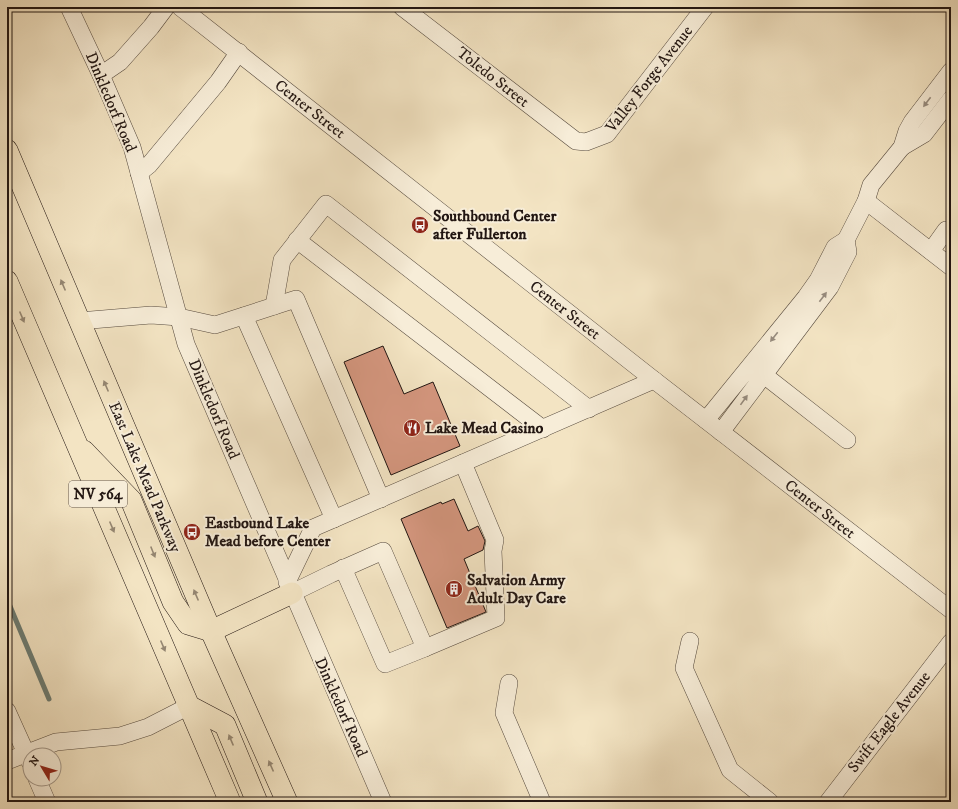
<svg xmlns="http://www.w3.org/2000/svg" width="958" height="809" font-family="'IM FELL DW Pica',serif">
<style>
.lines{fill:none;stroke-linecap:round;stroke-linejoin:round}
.stream{stroke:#6b7b72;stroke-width:5}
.building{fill:#d4967e;stroke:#221612}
.minor-casing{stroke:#564a3e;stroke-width:18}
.major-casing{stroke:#221612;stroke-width:22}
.minor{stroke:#f7edd8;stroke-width:17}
.major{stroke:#f3e4c3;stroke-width:21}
.oneway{fill:#978c7f}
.oneway2{fill:#958773}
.labels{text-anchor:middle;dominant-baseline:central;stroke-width:4;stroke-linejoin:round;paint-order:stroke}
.shield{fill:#f7edd8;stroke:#62564d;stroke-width:1}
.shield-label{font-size:15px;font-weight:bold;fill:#221612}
.street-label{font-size:16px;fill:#221612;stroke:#f7edd8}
.poi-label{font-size:16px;font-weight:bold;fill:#221612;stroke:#f7edd8;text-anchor:start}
</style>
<rect width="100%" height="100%" fill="#f3e4c3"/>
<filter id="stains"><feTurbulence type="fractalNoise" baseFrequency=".005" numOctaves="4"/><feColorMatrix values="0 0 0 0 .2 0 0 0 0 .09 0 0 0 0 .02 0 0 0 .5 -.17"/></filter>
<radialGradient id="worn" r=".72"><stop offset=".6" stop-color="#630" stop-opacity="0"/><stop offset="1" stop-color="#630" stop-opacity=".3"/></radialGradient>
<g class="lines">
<!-- stream -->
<g class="stream">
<path d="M7 599 49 699"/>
<path d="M93 801 94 802"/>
</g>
</g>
<!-- building -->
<g class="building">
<path d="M383 346 404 394 433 382 460 446 391 475 344 362Z"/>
<path d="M454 499 468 531 478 526 485 541 483 550 464 559 486 612 447 628 401 519 441 502 442 504Z"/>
</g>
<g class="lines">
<defs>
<g id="minor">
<path d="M69 7 101 75 132 147 186 344 383 802"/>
<path d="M180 7 654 380 951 610"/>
<path d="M402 7 576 141 586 142 607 134 705 7"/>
<path d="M101 75 120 62 151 27 166 7"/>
<path d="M902 147 924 134 951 99"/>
<path d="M139 173 149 165 218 82 239 52"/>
<path d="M866 201 951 267"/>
<path d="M297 240 543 429"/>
<path d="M846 240 866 201 871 185 902 147 907 131 912 122 951 71"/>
<path d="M931 251 946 230 951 234"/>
<path d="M274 306 282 260 326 204 589 409"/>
<path d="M244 316 334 519"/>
<path d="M79 321 151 315 179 317 215 325 296 299 381 499"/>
<path d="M755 368 847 440"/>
<path d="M706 420 806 297 818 280 835 247 846 240 848 252 830 287 721 432"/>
<path d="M343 568 385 664 425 648"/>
<path d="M287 582 313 528 654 380"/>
<path d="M292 593 331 574 383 551 425 648 496 618 493 551 495 540 463 463"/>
<path d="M690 641 684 668 730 770 770 802"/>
<path d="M509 683 504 713 542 802"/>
<path d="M7 711 30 762"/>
<path d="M7 761 56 742 120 736 148 727 189 706"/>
<path d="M37 779 47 802"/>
<path d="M828 802 951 642"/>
</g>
<g id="major">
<path d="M7 150 211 631 287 802"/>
<path d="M7 281 230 802"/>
<path d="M84 451 131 500 173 602 188 624 211 631 292 593"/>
<path d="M189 706 225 725 257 802"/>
</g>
</defs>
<!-- minor casing -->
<use href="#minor" class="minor-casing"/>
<!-- major casing -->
<use href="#major" class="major-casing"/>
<!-- minor -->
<use href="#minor" class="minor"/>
<!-- major -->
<use href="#major" class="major"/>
</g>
<!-- one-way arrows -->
<defs><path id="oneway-solid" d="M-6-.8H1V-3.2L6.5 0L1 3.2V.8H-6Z"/></defs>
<g class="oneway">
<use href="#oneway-solid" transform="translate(927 102) rotate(127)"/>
<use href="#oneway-solid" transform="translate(823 297) rotate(-53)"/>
<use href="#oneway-solid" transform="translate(774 337) rotate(128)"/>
<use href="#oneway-solid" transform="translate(744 400) rotate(-54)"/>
</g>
<g class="oneway2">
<use href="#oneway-solid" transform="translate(63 285) rotate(-113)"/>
<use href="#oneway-solid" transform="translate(22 317) rotate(67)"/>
<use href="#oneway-solid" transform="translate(106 386) rotate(-113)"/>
<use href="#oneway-solid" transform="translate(112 527) rotate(67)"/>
<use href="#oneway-solid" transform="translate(153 552) rotate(68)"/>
<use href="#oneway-solid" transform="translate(196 595) rotate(-113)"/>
<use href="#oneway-solid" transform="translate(163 646) rotate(67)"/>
<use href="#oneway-solid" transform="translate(231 740) rotate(-113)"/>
<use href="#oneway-solid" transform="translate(271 766) rotate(-114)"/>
</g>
<!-- icons -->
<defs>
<symbol id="bus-disc" viewBox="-11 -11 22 22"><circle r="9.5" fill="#8f2418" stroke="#f7edd8"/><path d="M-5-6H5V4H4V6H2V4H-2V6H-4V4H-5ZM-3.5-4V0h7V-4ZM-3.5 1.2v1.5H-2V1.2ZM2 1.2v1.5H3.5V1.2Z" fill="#fff"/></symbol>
<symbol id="restaurant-disc" viewBox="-11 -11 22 22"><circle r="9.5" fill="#8f2418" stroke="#f7edd8"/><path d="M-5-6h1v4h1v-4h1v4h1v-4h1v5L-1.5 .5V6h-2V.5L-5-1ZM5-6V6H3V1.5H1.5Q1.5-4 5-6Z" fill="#fff"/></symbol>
<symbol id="building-disc" viewBox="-11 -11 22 22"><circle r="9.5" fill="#8f2418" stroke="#f7edd8"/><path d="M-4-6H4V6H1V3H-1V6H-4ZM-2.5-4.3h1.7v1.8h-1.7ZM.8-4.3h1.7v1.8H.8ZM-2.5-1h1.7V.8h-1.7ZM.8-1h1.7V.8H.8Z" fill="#fff"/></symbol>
</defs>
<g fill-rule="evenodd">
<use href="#bus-disc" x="410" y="215" width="20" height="20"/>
<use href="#restaurant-disc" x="402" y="418" width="20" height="20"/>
<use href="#bus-disc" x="182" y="522" width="20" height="20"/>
<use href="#building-disc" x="444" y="579" width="20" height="20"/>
</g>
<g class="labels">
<!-- shield labels -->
<rect class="shield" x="69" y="481" width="58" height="26" rx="3"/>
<g class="shield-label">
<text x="98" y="494">NV 564</text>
</g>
<!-- street labels -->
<g class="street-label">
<text transform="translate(493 77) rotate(38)">Toledo Street</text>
<text transform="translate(649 79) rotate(-52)">Valley Forge Avenue</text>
<text transform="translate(111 102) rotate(67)">Dinkledorf Road</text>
<text transform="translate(310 109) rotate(38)">Center Street</text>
<text transform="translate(565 310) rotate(38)">Center Street</text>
<text transform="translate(214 409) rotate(67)">Dinkledorf Road</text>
<text transform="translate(145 477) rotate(67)">East Lake Mead Parkway</text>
<text transform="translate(820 509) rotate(38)">Center Street</text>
<text transform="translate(341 707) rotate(66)">Dinkledorf Road</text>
<text transform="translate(889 722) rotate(-52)">Swift Eagle Avenue</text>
</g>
<!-- poi labels -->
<g class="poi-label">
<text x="433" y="216">Southbound Center<tspan x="433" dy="18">after Fullerton</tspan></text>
<text x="425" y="428">Lake Mead Casino</text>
<text x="205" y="523">Eastbound Lake<tspan x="205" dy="18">Mead before Center</tspan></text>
<text x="467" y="580">Salvation Army<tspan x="467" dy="18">Adult Day Care</tspan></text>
</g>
</g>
<!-- margin -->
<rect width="958" height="809" fill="none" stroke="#f3e4c3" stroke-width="24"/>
<rect x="8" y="8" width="942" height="793" fill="none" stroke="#221612" stroke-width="2"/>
<rect x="12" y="12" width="934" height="785" fill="none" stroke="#221612"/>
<!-- north arrow -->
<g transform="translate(42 767) rotate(308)"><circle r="19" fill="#f7edd8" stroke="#a29789"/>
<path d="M0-3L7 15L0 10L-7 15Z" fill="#8f2418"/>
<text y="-6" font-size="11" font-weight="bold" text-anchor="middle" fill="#221612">N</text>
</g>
<rect width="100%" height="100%" filter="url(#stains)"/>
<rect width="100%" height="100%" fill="url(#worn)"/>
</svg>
